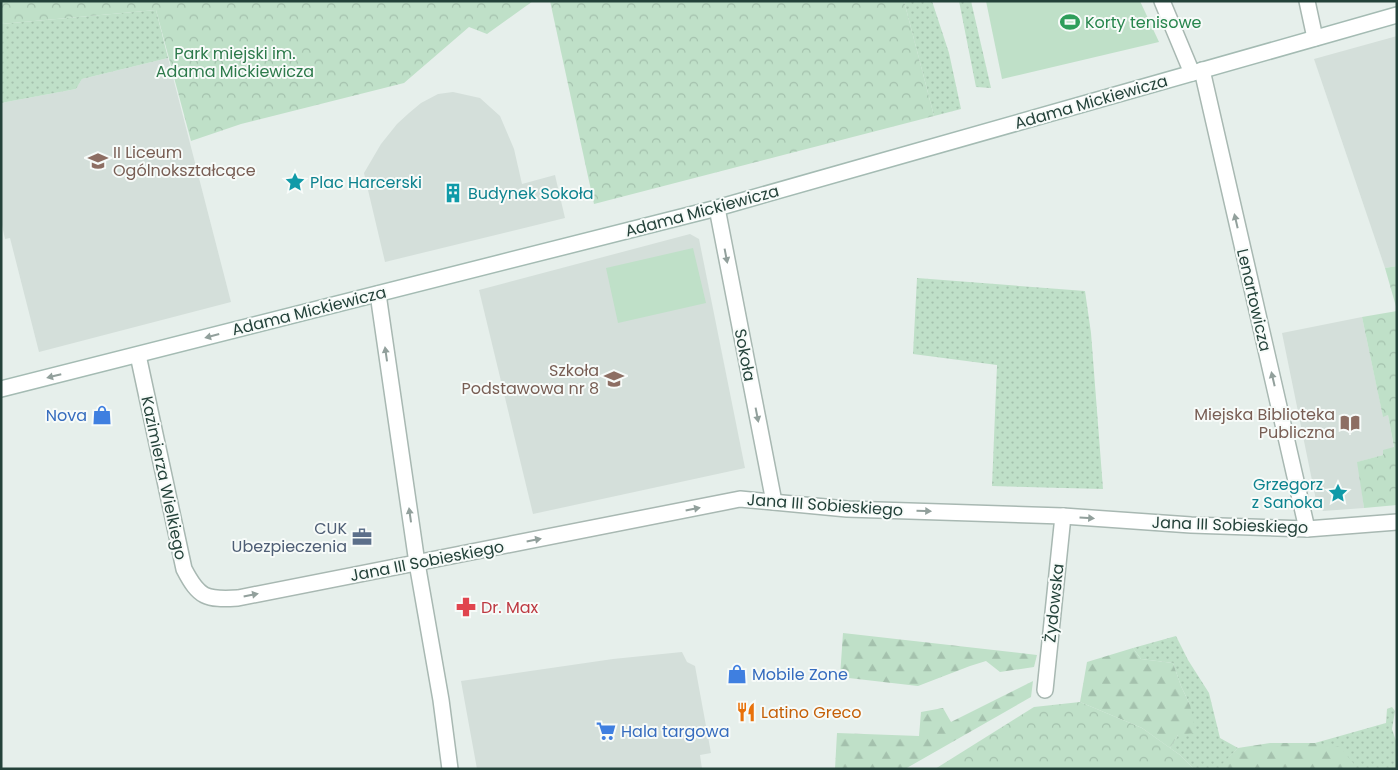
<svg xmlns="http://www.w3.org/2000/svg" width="1398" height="770" font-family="Poppins,sans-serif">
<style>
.built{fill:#d4dfda}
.grass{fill:url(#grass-dots)}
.forest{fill:url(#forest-firs)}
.park{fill:url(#park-crowns)}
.pitch{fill:#bfe0c8}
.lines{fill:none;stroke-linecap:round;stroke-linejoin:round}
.street-casing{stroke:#a8b8b2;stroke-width:18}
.secondary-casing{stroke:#a4bbb3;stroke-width:18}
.street{stroke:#fff;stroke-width:15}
.secondary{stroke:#fff;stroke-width:15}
.oneway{fill:#92a09c}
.labels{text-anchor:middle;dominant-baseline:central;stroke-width:4;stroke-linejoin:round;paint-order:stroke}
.leisure-label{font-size:16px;fill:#27864d;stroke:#f7fbf9;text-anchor:start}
.park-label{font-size:16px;fill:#2d7a4b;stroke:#f7fbf9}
.street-label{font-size:16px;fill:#24423a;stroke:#f7fbf9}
.education-label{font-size:16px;fill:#785e54;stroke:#f7fbf9;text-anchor:end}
.culture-label{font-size:16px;fill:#0d838f;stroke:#f7fbf9;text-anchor:start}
.shop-label{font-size:16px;fill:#366cbe;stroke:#f7fbf9;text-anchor:start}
.service-label{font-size:16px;fill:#4e5e75;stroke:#f7fbf9;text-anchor:end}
.health-label{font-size:16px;fill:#be3a42;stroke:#f7fbf9;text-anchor:start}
.food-label{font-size:16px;fill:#c56008;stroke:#f7fbf9;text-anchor:start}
</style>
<defs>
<pattern id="grass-dots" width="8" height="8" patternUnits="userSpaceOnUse" patternTransform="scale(1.25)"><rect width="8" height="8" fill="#bfe0c8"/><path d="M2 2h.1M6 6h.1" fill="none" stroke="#a4c1ad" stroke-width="1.8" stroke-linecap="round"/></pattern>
<pattern id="forest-firs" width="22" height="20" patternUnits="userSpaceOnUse" patternTransform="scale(1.25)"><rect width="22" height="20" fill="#bfe0c8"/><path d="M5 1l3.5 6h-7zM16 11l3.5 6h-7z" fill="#a4c1ad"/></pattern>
<pattern id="park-crowns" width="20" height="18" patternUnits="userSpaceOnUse" patternTransform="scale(1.25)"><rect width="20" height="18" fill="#bfe0c8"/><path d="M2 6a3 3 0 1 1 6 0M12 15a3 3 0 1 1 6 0" fill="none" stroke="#a4c1ad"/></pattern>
</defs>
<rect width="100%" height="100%" fill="#e6efeb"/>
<!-- built -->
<g class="built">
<path d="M1397 36V266L1385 268 1314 59Z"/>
<path d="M168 58 231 302 39 352 10 238 5 239 1 220V103L76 89 82 79Z"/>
<path d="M453 92 480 98 500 116 514 149 522 184 555 175 565 218 385 262 364 173 381 144 397 124 409 113 421 103 438 94Z"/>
<path d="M690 234 699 239 745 468 533 514 479 290Z"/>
<path d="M1362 317 1383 416 1388 415 1394 448 1383 455 1358 462 1364 508 1323 511 1316 500 1282 333Z"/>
<path d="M682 652 687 662 695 666 711 753 700 755 702 769H477L461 681 613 659Z"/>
</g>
<!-- grass -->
<g class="grass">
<path d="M904 1H932L949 53 961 109 934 116Z"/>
<path d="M959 1H971L991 88 976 87Z"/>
<path d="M156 10 168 58 82 79 76 89 1 103V24Z"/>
<path d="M917 278 1085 291 1091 333 1103 489 992 486 997 365 913 354Z"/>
<path d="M1176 636 1188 660 1209 693 1220 738 1238 748 1220 767V769H1194L1180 755 1170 748 1178 735 1190 705 1181 686 1173 663 1141 659 1133 648Z"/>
<path d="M1392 707 1395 711 1392 729 1397 744V769H1353V763L1315 743 1386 723 1387 709Z"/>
</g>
<!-- forest -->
<g class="forest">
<path d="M843 633 1037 655 1034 667 1000 672 986 661 970 666 918 686 840 677Z"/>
<path d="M1133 648 1141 659 1173 663 1181 686 1190 705 1196 733 1178 735 1170 748 1142 728 1080 702 1087 662Z"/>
<path d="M1033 681 1031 697 905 769H835L837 733 919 736 921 712 943 708 951 722Z"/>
<path d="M1270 743H1315L1340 747 1353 763V769H1220L1219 767 1238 748Z"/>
</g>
<!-- park -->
<g class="park">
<path d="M1 1H533L487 34 469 27 404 83 241 124 191 141 156 10 1 24Z"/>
<path d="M550 1H904L934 116 594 204Z"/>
<path d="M1397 266V310L1385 268Z"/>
<path d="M1397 311V505L1364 508 1357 462 1383 455V450L1394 447 1388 415 1383 417 1362 317Z"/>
<path d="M1080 702 1142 728 1180 755 1194 769H935L1034 707Z"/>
</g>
<!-- pitch -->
<g class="pitch">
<path d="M986 1H1140L1159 42 1002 79Z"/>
<path d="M693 248 706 303 618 323 606 268Z"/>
</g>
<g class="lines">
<defs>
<g id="street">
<path d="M1162 1 1192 73"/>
<path d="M1307 1 1315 38"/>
<path d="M1202 70 1307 529"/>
<path d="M717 208 774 502"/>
<path d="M378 294 417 563 441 700 450 769"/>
<path d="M138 355 184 569C199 598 206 600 238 598L740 499 847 509 1063 516 1191 525 1307 529 1397 522"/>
<path d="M1045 690 1063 516"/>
</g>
<path id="secondary" d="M1 389 717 208 1397 15"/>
</defs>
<!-- street casing -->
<use href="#street" class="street-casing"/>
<!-- secondary casing -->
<use href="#secondary" class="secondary-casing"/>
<!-- street -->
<use href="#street" class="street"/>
<!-- secondary -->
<use href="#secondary" class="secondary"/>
</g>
<!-- one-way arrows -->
<defs><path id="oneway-solid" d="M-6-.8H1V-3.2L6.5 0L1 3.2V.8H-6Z" transform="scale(1.25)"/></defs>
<g class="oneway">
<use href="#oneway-solid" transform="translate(1236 221) rotate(-103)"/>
<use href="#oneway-solid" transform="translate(726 256) rotate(79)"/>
<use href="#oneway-solid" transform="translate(212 336) rotate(165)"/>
<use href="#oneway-solid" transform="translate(386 354) rotate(-98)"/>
<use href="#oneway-solid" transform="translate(54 376) rotate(166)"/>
<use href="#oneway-solid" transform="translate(1273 379) rotate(-103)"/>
<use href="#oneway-solid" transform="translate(757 415) rotate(79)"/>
<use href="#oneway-solid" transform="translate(693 509) rotate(-11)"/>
<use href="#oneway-solid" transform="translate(924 511) rotate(2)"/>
<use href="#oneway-solid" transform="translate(410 515) rotate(-98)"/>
<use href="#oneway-solid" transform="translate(1087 518) rotate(4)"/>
<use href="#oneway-solid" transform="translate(534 540) rotate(-11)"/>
<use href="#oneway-solid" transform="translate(251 595) rotate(-11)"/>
</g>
<!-- icons -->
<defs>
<symbol id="stadium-bare" viewBox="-9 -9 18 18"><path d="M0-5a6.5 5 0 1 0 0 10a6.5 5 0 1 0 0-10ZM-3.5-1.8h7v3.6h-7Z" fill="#2e9e5b" stroke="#f7fbf9" stroke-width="2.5" paint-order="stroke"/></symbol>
<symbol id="school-bare" viewBox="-9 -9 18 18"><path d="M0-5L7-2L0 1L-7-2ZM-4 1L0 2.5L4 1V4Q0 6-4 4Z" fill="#8d6e63" stroke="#f7fbf9" stroke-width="2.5" paint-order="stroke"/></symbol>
<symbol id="sight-bare" viewBox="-9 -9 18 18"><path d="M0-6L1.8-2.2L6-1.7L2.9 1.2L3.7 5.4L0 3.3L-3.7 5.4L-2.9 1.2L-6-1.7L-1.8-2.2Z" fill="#0f9aa8" stroke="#f7fbf9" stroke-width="2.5" paint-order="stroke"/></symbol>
<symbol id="building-bare" viewBox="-9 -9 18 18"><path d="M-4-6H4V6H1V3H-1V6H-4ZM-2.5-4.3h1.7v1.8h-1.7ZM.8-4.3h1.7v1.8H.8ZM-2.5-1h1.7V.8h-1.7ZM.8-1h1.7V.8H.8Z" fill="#0f9aa8" stroke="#f7fbf9" stroke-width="2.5" paint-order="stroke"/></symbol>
<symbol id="shop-bare" viewBox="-9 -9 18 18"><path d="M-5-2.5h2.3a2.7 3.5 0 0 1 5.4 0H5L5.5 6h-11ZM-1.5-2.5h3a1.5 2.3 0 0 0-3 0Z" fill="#3f7fe0" stroke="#f7fbf9" stroke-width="2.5" paint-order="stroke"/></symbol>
<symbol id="library-bare" viewBox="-9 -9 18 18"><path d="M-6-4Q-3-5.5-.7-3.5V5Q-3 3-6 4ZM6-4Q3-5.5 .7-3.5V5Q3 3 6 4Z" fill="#8d6e63" stroke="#f7fbf9" stroke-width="2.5" paint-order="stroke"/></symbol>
<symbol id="office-bare" viewBox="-9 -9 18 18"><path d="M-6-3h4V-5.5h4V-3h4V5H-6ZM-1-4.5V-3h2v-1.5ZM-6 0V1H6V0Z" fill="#5c6f8a" stroke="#f7fbf9" stroke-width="2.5" paint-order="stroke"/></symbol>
<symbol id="pharmacy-bare" viewBox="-9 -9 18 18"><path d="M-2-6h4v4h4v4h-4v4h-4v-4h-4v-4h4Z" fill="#e0444e" stroke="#f7fbf9" stroke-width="2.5" paint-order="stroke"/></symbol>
<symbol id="restaurant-bare" viewBox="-9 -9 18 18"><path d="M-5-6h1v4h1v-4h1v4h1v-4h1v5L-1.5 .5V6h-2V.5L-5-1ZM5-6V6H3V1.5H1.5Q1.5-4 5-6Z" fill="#e8710a" stroke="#f7fbf9" stroke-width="2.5" paint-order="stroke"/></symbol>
<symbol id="supermarket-bare" viewBox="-9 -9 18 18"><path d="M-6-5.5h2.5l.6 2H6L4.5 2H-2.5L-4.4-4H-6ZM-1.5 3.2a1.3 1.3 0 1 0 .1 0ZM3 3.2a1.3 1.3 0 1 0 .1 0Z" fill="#3f7fe0" stroke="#f7fbf9" stroke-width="2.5" paint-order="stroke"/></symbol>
</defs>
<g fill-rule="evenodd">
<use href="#stadium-bare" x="1056" y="8" width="28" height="28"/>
<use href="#school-bare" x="84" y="147" width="28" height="28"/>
<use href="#sight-bare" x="281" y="168" width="28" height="28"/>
<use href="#building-bare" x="439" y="179" width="28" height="28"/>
<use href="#school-bare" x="600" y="365" width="28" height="28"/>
<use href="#shop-bare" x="88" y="401" width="28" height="28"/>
<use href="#library-bare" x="1336" y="409" width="28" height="28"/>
<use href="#sight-bare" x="1324" y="479" width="28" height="28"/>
<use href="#office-bare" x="348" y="523" width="28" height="28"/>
<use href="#pharmacy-bare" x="452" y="593" width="28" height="28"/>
<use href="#shop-bare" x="723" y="660" width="28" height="28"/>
<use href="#restaurant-bare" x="732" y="698" width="28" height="28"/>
<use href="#supermarket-bare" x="592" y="717" width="28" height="28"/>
</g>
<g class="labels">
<!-- leisure labels -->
<g class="leisure-label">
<text x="1085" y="22">Korty tenisowe</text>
</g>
<!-- park labels -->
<g class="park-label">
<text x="235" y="53">Park miejski im.<tspan x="235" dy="18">Adama Mickiewicza</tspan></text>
</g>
<!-- street labels -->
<g class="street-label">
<text transform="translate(1091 102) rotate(-16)">Adama Mickiewicza</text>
<text transform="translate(702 211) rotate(-15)">Adama Mickiewicza</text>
<text transform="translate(1254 300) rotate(77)">Lenartowicza</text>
<text transform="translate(309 311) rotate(-14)">Adama Mickiewicza</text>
<text transform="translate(745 355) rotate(79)">Sokoła</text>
<text transform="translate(164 478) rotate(78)">Kazimierza Wielkiego</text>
<text transform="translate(825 505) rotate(4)">Jana III Sobieskiego</text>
<text transform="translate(1230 525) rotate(2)">Jana III Sobieskiego</text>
<text transform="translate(427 561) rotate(-11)">Jana III Sobieskiego</text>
<text transform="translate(1054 603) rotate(-84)">Żydowska</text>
</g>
<!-- education labels -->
<g class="education-label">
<text x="113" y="152" text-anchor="start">II Liceum<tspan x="113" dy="18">Ogólnokształcące</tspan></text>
<text x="599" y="370">Szkoła<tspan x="599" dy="18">Podstawowa nr 8</tspan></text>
<text x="1335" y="414">Miejska Biblioteka<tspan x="1335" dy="18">Publiczna</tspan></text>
</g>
<!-- culture labels -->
<g class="culture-label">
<text x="310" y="182">Plac Harcerski</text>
<text x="468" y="193">Budynek Sokoła</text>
<text x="1323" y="484" text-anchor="end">Grzegorz<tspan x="1323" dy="18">z Sanoka</tspan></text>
</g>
<!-- shop labels -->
<g class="shop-label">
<text x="87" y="415" text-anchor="end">Nova</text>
<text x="752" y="674">Mobile Zone</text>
<text x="621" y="731">Hala targowa</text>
</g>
<!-- service labels -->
<g class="service-label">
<text x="347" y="528">CUK<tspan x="347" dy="18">Ubezpieczenia</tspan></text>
</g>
<!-- health labels -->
<g class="health-label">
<text x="481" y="607">Dr. Max</text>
</g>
<!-- food labels -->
<g class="food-label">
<text x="761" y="712">Latino Greco</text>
</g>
</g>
<!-- border -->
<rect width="1398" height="770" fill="none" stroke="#24423a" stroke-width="5"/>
</svg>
